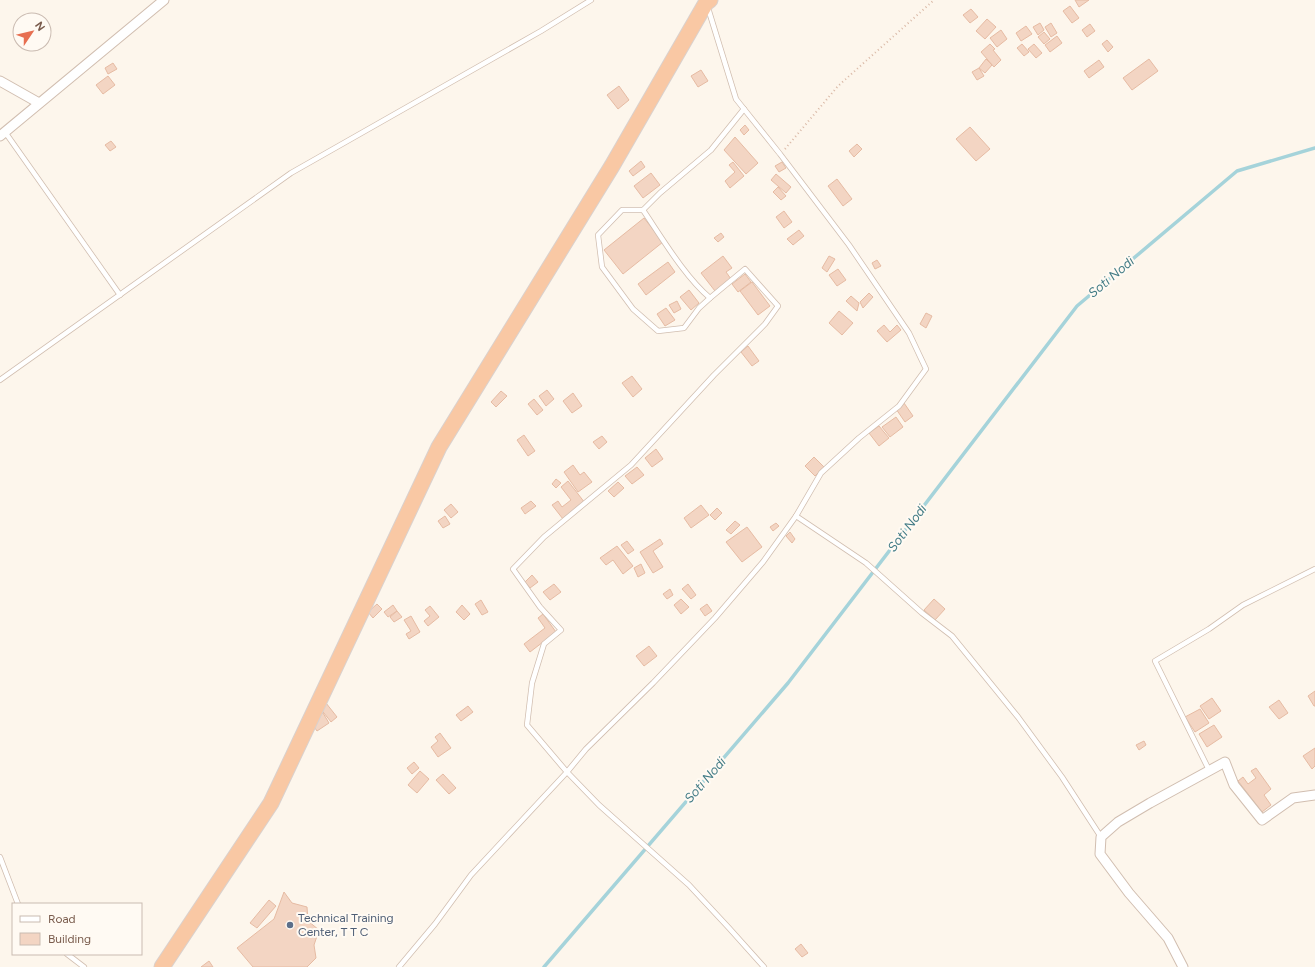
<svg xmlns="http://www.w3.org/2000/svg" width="1315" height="967" font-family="Figtree,sans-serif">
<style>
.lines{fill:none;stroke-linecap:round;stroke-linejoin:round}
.stream{stroke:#a5d3da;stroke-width:3.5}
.building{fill:#f3d5c3;stroke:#e6bba3}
.service-casing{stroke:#d1beb0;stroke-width:6}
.minor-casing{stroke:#d1beb0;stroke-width:11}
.trunk-casing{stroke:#dad1cd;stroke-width:17}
.path{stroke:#d9b8a5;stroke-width:2;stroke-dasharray:1 3;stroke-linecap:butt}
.service{stroke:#fff;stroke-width:4.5}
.minor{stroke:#fff;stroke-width:9}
.trunk{stroke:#f9c8a4;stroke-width:15}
.service-dot{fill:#5c6f8a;stroke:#fffaf3;stroke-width:1.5}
.labels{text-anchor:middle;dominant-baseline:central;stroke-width:4;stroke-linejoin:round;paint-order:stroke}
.service-label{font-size:12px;fill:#4e5e75;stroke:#fffaf3;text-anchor:start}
.water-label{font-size:13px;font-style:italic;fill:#437c86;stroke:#fffaf3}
</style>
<rect width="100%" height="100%" fill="#fdf6ec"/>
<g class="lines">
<!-- stream -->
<path class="stream" d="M544 967 788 683 1077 306 1237 171 1315 148"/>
</g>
<!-- building -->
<g class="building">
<path d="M1075 0H1089L1079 7Z"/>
<path d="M1070 6 1079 18 1072 23 1063 11Z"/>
<path d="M971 9 978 17 970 23 963 15Z"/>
<path d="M987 19 996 27 985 39 976 31Z"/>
<path d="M1040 23 1044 30 1038 35 1033 27Z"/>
<path d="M1051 23 1057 33 1051 37 1045 27Z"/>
<path d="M1090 24 1095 31 1087 37 1082 30Z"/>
<path d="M1026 26 1032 34 1021 41 1016 33Z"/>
<path d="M1001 30 1007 39 997 47 990 38Z"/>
<path d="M1044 32 1050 39 1044 44 1038 37Z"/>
<path d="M1057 36 1062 43 1050 52 1045 45Z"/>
<path d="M1107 40 1113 47 1108 52 1102 44Z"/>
<path d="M990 44 995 49 993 50 1001 60 994 67 981 52Z"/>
<path d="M1022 44 1029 52 1024 56 1017 48Z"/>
<path d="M1034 44 1042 53 1036 58 1028 49Z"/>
<path d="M986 59 992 65 985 73 979 68Z"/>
<path d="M1149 59 1158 71 1132 90 1123 78Z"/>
<path d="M1099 60 1104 67 1089 78 1084 71Z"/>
<path d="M113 63 117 69 108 74 105 68Z"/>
<path d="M979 68 984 76 977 80 972 72Z"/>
<path d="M701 70 708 81 698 87 691 76Z"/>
<path d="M108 76 115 85 103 94 96 85Z"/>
<path d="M619 86 629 100 618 109 607 95Z"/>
<path d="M745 125 749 130 744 135 740 130Z"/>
<path d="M970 127 990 149 976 161 956 139Z"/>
<path d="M735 137 758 163 746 174 724 150Z"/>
<path d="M111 141 116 147 110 151 105 145Z"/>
<path d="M857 144 862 149 854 157 849 151Z"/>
<path d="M641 161 645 167 633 176 629 171Z"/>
<path d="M733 162 744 176 730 188 725 181 735 172 729 165Z"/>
<path d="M782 162 786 168 779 172 775 166Z"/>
<path d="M651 173 660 185 643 198 634 186Z"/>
<path d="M776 174 791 187 786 193 771 180Z"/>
<path d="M837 179 852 199 843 206 828 186Z"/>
<path d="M778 187 786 196 781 200 773 192Z"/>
<path d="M784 211 792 222 784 228 776 217Z"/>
<path d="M644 218 663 242 623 274 604 250Z"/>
<path d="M799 230 804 236 793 245 787 239Z"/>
<path d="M721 233 724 237 718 242 714 238Z"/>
<path d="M723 256 732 268 726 272 731 279 715 291 701 273Z"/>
<path d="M829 256 835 259 827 272 822 268Z"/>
<path d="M877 260 881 266 875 269 872 263Z"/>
<path d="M668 262 675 272 646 295 638 284Z"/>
<path d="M838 269 846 280 837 286 829 275Z"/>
<path d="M745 274 751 282 738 292 732 284Z"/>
<path d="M752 282 770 306 758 315 740 291Z"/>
<path d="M689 290 699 303 691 310 680 297Z"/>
<path d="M869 293 873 297 863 308 860 302Z"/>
<path d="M851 296 859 303 857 311 846 301Z"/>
<path d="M677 301 681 309 674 313 669 305Z"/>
<path d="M666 308 675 320 665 326 657 314Z"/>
<path d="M839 311 853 323 842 335 829 323Z"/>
<path d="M926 313 932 316 926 328 920 324Z"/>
<path d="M884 325 890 332 897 325 901 330 887 342 877 331Z"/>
<path d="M748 346 759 361 752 366 741 352Z"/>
<path d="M632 376 642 389 633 397 622 383Z"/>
<path d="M547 390 554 399 546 406 539 396Z"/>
<path d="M501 391 507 396 496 407 491 402Z"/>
<path d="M573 393 582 406 572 413 563 401Z"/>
<path d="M534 399 543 410 537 415 528 404Z"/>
<path d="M904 403 913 416 905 422 896 409Z"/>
<path d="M896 417 903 427 890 437 882 427Z"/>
<path d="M879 426 889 438 879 446 869 433Z"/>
<path d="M524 435 535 451 528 456 517 440Z"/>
<path d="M602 436 607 442 599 449 593 442Z"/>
<path d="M656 449 663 459 652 467 645 458Z"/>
<path d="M814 457 824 467 815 476 805 466Z"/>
<path d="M573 465 580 475 584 472 592 482 578 492 564 472Z"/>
<path d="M637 467 644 475 632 484 625 476Z"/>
<path d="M556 479 561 483 556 488 552 484Z"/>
<path d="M568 481 585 503 563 519 552 505 558 501 562 507 571 500 561 487Z"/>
<path d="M618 482 624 488 614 497 608 491Z"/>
<path d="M531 501 536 506 525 514 521 508Z"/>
<path d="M451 504 458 512 451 518 444 510Z"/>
<path d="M701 505 709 515 691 528 684 518Z"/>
<path d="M717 508 722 513 715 520 710 515Z"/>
<path d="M445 516 450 524 443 528 438 521Z"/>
<path d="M735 521 740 525 731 534 726 530Z"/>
<path d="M776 523 779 526 773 531 770 527Z"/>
<path d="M747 527 762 547 742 562 726 542Z"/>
<path d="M790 532 795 539 792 543 786 536Z"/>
<path d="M660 539 663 544 653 551 663 567 653 573 640 552Z"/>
<path d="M627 541 634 550 628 554 621 545Z"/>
<path d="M617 546 633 566 623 574 613 560 606 565 600 558Z"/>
<path d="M641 564 645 573 638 577 634 568Z"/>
<path d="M532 575 538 582 530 588 525 582Z"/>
<path d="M554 584 561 592 550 600 543 592Z"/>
<path d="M688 584 696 595 691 599 682 589Z"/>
<path d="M670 589 673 595 667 599 663 594Z"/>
<path d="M681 599 689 607 681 614 674 605Z"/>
<path d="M934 599 945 609 935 620 924 610Z"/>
<path d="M481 600 488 612 482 615 475 604Z"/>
<path d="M377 604 382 609 373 618 368 612Z"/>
<path d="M707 604 712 611 705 616 700 609Z"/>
<path d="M393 605 397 611 388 617 384 612Z"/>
<path d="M462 605 470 614 464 620 456 612Z"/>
<path d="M430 606 439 617 428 626 424 621 430 616 425 610Z"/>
<path d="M397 611 402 617 394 622 390 617Z"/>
<path d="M543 614 556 632 530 652 524 644 545 628 538 618Z"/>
<path d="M411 616 420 632 409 639 406 634 411 631 404 620Z"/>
<path d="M649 646 657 656 644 666 636 656Z"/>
<path d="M1315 691V706H1314L1308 696Z"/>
<path d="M1212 698 1221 711 1209 719 1200 706Z"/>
<path d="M1279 700 1288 713 1279 719 1269 707Z"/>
<path d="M326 703 337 717 331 722 320 708Z"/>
<path d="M468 706 473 712 461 721 456 715Z"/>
<path d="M1200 709 1209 723 1195 732 1185 717Z"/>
<path d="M323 713 329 723 317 731 310 721Z"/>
<path d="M1214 725 1222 737 1207 747 1199 734Z"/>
<path d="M440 733 451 748 438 757 431 747 438 741 435 737Z"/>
<path d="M1144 741 1146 745 1139 750 1136 745Z"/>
<path d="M1315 748V766L1312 769 1303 756Z"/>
<path d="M414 762 419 768 412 774 407 768Z"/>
<path d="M1256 768 1271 789 1264 795 1271 805 1262 812 1238 781 1243 777 1248 784 1256 778 1251 771Z"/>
<path d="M420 771 429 779 417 793 408 785Z"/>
<path d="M443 774 456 788 449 794 436 780Z"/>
<path d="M284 892 292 903 307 907 308 921 319 930 314 945 316 958 307 967H253L237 948 274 919Z"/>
<path d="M269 900 276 906 257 928 250 923Z"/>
<path d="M801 944 808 953 802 957 795 949Z"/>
<path d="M209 961 213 967H201Z"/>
</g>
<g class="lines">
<defs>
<g id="service">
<path d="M708 8 736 99 780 154 849 245 909 333 926 369 899 406 859 438 821 473 796 516"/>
<path d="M744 109 711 150 660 193 643 210C662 238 685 277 710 298L745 269 778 306 765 324 714 375 631 465 544 537 513 569 540 607 561 630 544 644 532 683 527 725 567 772 599 805 689 885 729 928 764 967"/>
<path d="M5 132 120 295"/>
<path d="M643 210H622L598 235 602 267 633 309 658 331 684 328 699 308 710 298"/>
<path d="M0 380 291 173 541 31 591 0"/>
<path d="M1209 770 1155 661 1209 629 1243 605 1315 569"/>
<path d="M0 857 18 904"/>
<path d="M67 954 84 967"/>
<path d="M399 967 435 924 471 875 567 772 586 749 653 683 715 618 763 562 796 516 866 563 922 613 952 636 1018 717 1062 777 1101 837"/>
</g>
<g id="minor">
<path d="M0 81 39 103"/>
<path d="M0 136 164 0"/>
<path d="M1183 967 1168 938 1129 893 1100 854 1101 837 1118 822 1150 803 1225 762 1234 785 1262 820 1293 798 1315 795"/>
</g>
<path id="trunk" d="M162 967 271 803 439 447 612 166 706 3 710 0"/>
</defs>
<!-- service casing -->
<use href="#service" class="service-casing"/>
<!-- minor casing -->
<use href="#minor" class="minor-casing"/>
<!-- trunk casing -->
<use href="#trunk" class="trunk-casing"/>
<!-- path -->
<path class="path" d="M785 149 838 86 934 0"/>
<!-- service -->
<use href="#service" class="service"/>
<!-- minor -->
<use href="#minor" class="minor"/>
<!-- trunk -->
<use href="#trunk" class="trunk"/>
</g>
<!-- markers -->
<circle class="service-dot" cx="290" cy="925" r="4"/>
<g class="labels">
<!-- service labels -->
<g class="service-label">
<text x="298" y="918">Technical Training<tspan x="298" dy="14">Center, T T C</tspan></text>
</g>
<!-- water labels -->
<g class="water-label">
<text transform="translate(1111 277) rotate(-40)">Soti Nodi</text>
<text transform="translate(907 528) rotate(-53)">Soti Nodi</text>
<text transform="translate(705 780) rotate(-49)">Soti Nodi</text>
</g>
</g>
<!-- legend -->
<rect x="12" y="903" width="130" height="52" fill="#fffaf3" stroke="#cabbb1"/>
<rect x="20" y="916" width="20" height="6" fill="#ffffff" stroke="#cabbb1"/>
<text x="48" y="923" font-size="12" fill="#7a5c4d">Road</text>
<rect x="20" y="933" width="20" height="12" fill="#f3d5c3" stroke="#cabbb1"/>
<text x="48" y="943" font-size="12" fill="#7a5c4d">Building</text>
<!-- north arrow -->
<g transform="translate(32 32) rotate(55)"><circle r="19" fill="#fffaf3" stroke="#cabbb1"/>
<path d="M0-3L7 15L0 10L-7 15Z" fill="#e76f51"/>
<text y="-6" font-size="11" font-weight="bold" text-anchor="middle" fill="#7a5c4d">N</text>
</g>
</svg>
